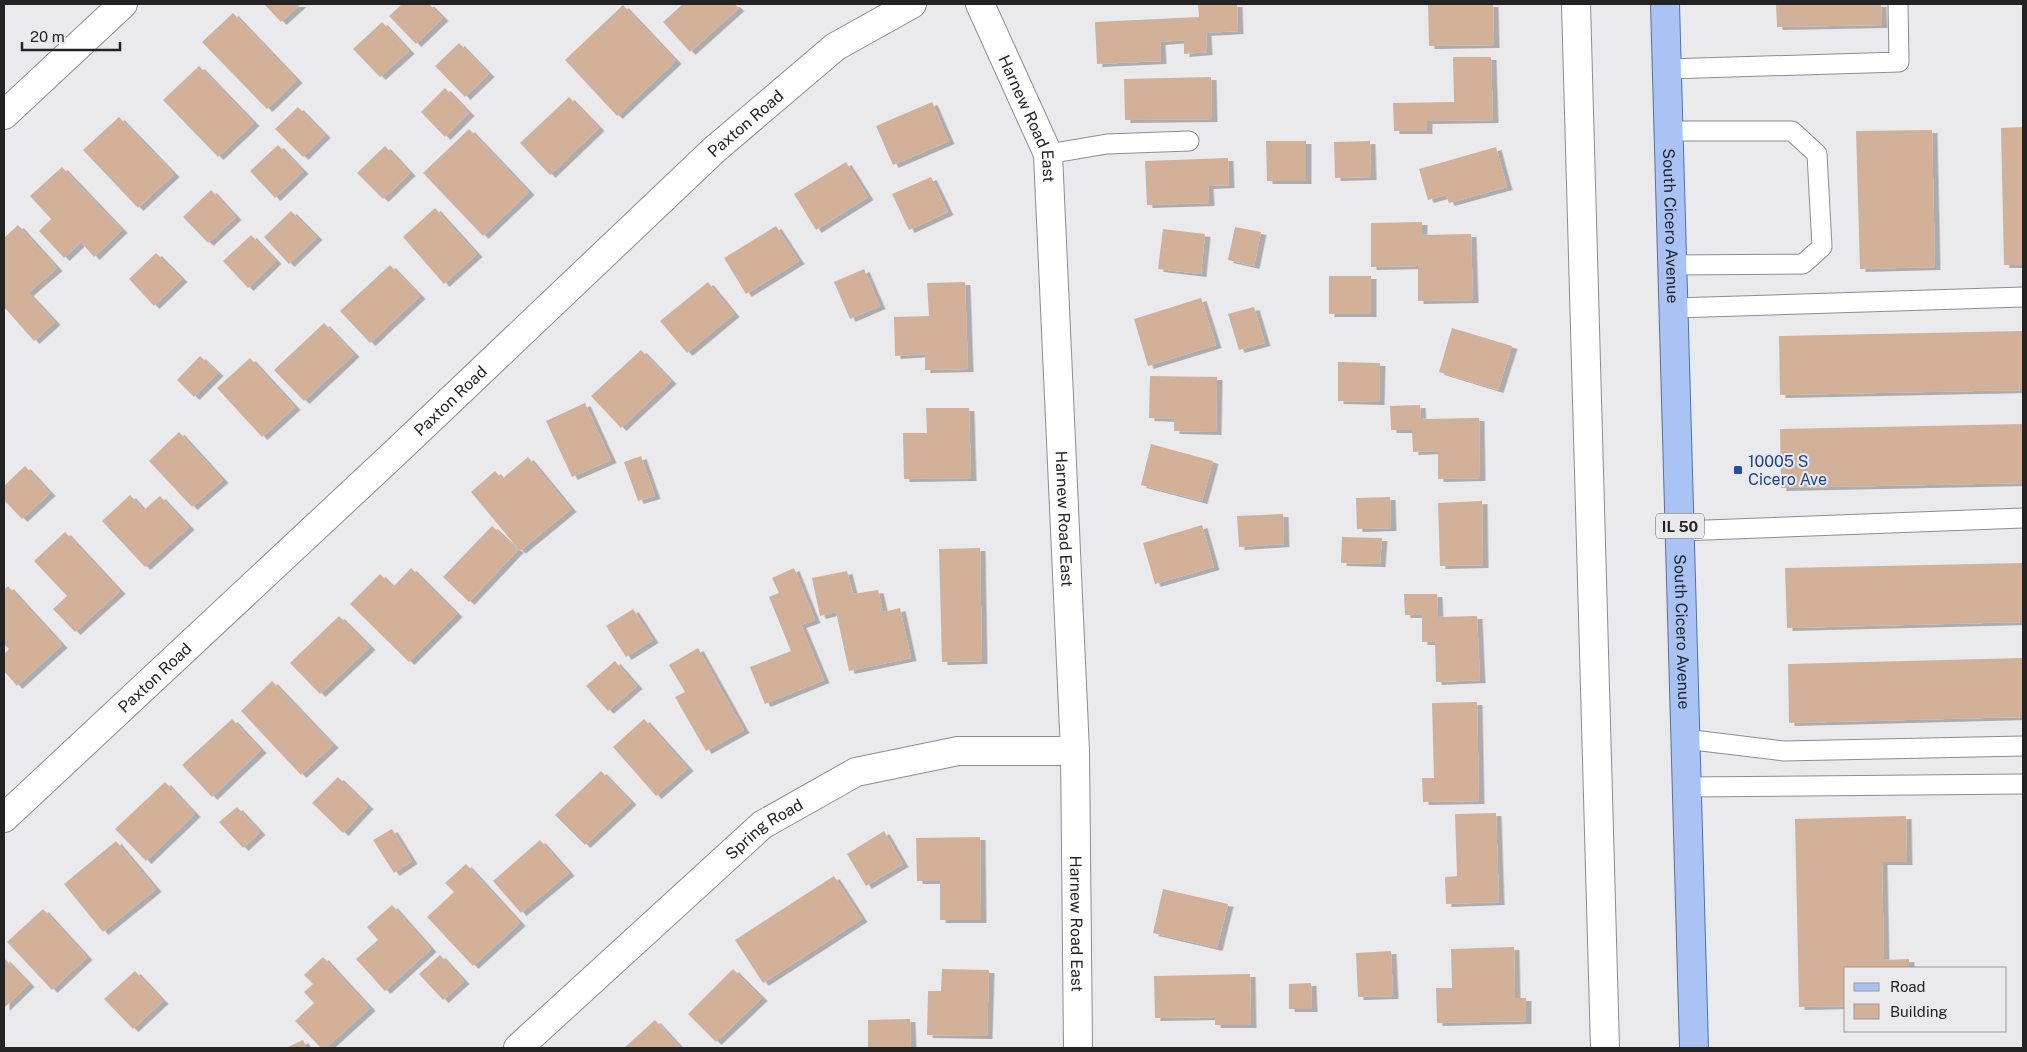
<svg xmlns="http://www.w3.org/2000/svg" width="2027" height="1052" font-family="'Public Sans',sans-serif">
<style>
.building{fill:#d3b199;filter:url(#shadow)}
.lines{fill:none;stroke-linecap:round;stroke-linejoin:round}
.lane-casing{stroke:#8d8d90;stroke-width:21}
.street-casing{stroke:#8d8d90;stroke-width:30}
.primary-casing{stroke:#5571a7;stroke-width:30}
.lane{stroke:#fff;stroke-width:19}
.street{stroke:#fff;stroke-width:28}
.primary{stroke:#a9c3f4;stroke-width:28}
.transit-dot{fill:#1a4fb4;stroke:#eaeaed;stroke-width:2}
.labels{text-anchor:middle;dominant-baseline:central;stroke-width:4;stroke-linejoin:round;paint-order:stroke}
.shield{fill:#eaeaed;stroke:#5f5f60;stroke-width:1}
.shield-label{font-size:15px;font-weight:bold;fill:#232324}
.street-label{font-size:16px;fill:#232324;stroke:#eaeaed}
.transit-label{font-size:16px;fill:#164399;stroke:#eaeaed;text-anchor:start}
</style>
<defs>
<filter id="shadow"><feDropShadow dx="5.5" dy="3" stdDeviation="0" flood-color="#0004"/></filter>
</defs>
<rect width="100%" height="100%" fill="#eaeaed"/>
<!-- building -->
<g class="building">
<path d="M264 4H301L281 22Z"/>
<path d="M402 4H429L443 18 416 44 389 16Z"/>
<path d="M683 4H734L739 8 690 52 663 22Z"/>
<path d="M1198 4H1237L1238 31 1206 33 1207 52 1184 54V40L1160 42 1161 61 1097 64 1095 22 1199 17Z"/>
<path d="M1428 4H1493L1494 45 1429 46Z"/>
<path d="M1776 4H1881L1882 25 1777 27Z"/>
<path d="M623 5 676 61 617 116 565 60Z"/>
<path d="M233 13 297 80 267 109 202 42Z"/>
<path d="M382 22 409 51 380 77 353 49Z"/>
<path d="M459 43 489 74 465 97 435 66Z"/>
<path d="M1453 57H1491L1493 120 1427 121V131H1394L1393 103 1454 102Z"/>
<path d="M199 66 254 123 218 157 163 100Z"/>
<path d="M1211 77 1212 119 1125 120 1124 79Z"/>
<path d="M445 88 469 113 445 137 421 112Z"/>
<path d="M569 97 599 128 550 175 520 143Z"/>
<path d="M932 102 949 141 893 165 876 126Z"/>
<path d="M298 107 325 135 303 157 275 129Z"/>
<path d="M119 117 174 174 138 208 83 150Z"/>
<path d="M2023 127V265H2004L2001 128Z"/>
<path d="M469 129 529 192 483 236 423 173Z"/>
<path d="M1932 130 1935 267 1860 269 1856 131Z"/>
<path d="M1266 141H1306V181H1267Z"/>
<path d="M1370 141 1371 177 1335 178 1334 142Z"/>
<path d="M278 145 303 171 275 198 250 171Z"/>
<path d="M385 146 410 173 383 199 357 173Z"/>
<path d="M1496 147 1507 187 1449 203 1446 195 1428 200 1419 169Z"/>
<path d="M1228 158 1229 185 1208 186 1209 203 1147 205 1145 161Z"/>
<path d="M846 162 868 197 816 230 794 194Z"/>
<path d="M62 167 122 230 94 257 81 242 64 258 39 231 51 219 30 196Z"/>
<path d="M931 177 948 212 909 230 892 194Z"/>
<path d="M211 190 236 217 208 243 183 217Z"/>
<path d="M435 208 477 254 444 284 403 237Z"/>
<path d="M291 211 317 237 289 264 264 237Z"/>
<path d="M1422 222V235L1471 234 1473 300 1418 301V266L1371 267V223Z"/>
<path d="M18 225 57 268 28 293 55 322 34 341 4 307V238Z"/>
<path d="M776 226 799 261 746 294 724 258Z"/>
<path d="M1235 227 1261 232 1254 266 1228 260Z"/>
<path d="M1163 229 1205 234 1201 274 1158 269Z"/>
<path d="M251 235 276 261 248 288 223 261Z"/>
<path d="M156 253 182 279 154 306 129 279Z"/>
<path d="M390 265 420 296 370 343 340 311Z"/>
<path d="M864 269 880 306 850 319 834 282Z"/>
<rect x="1329" y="276" width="42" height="38"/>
<path d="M708 282 734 314 687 353 660 321Z"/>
<path d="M965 282 968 369 925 370V354L895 356 894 317 929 316 927 283Z"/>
<path d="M1201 298 1216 345 1148 366 1134 319Z"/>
<path d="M1254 307 1265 343 1239 350 1228 314Z"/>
<path d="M324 323 354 354 304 401 274 370Z"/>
<path d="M1452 328 1512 346 1498 390 1439 372Z"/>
<path d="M2023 331V390L1780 395 1779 336Z"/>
<path d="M641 350 671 381 621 428 591 396Z"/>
<path d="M200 356 218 373 194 397 177 380Z"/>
<path d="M250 358 295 407 262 437 217 388Z"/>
<path d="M1338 362 1380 363 1379 402 1338 401Z"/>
<path d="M1150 376 1217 377 1216 432 1174 431V419L1149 418Z"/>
<path d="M585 403 611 460 572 477 546 421Z"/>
<path d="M1420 405 1421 419 1479 418 1480 478 1438 479V451L1413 452 1412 430H1391L1390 406Z"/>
<path d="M926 408H969L971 478 904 479 903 433H927Z"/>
<path d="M2023 424V483L1781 488 1780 429Z"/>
<path d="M179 432 223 480 192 507 149 461Z"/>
<path d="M1151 444 1213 461 1202 501 1141 485Z"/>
<path d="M641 456 655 496 638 501 624 462Z"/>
<path d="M528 457 571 509 520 551 471 492 495 471 502 479Z"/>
<path d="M25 466 50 493 22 519 4 500V486Z"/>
<path d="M130 495 144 510 160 496 189 527 145 567 102 521Z"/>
<path d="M1390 497 1391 528 1357 529 1356 498Z"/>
<path d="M1482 501 1483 565 1440 566 1438 503Z"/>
<path d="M1283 514 1284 544 1239 547 1237 516Z"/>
<path d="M1202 525 1214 567 1155 584 1143 543Z"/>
<path d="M492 526 518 550 469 602 443 577Z"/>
<path d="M65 532 120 591 75 632 53 609 67 596 34 561Z"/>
<path d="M1342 537 1382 538 1380 564 1341 563Z"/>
<path d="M980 548 982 661 942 662 939 549Z"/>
<path d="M2023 563V622L1787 628 1785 568Z"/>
<path d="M411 568 457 614 409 662 350 604 380 574 393 587Z"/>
<path d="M794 568 815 620 801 625 824 680 765 704 750 667 791 651 769 597 779 593 772 578Z"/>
<path d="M847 571 853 594 878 590 883 612 900 608 911 658 849 671 836 612 820 616 812 578Z"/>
<path d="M8 586 62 645 17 686 4 671V654L9 649 4 644V590Z"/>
<path d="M1404 594H1437L1438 617 1477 616 1480 680 1436 682 1435 642H1422V615H1405Z"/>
<path d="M633 609 653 640 626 657 606 626Z"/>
<path d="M339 616 370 647 320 694 290 663Z"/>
<path d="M698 648 744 730 706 751 675 697 685 692 669 665Z"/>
<path d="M2023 658V717L1789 723 1788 664Z"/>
<path d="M615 661 637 686 608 711 586 686Z"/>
<path d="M272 681 333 745 301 775 241 711Z"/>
<path d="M1477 702 1479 801 1423 802 1422 778H1434L1432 703Z"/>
<path d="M232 719 261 750 212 797 182 765Z"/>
<path d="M644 719 688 768 656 796 613 747Z"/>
<path d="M601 771 631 802 585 845 555 815Z"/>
<path d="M338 777 368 806 343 833 312 803Z"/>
<path d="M165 782 195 814 146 861 115 829Z"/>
<path d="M237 807 260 832 243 848 219 822Z"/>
<path d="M1496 813 1499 902 1446 904 1445 877 1457 876 1455 814Z"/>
<path d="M1906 816 1907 862H1882L1884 960 1909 959V968H1846V1006L1799 1007 1795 819Z"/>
<path d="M392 829 412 861 394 873 373 840Z"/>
<path d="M884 831 903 864 866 886 847 854Z"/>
<path d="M980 837 981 920H940V881H917L916 838Z"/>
<path d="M540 840 569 873 521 913 493 881Z"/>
<path d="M116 841 156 889 103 932 64 884Z"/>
<path d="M466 864 520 923 473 966 427 917 454 892 445 883Z"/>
<path d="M834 876 862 919 763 983 735 940Z"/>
<path d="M1163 889 1228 904 1217 948 1153 933Z"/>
<path d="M392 905 431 949 385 991 356 959 378 940 367 927Z"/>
<path d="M43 909 87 957 52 990 7 942Z"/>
<path d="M1514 947 1515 998H1526V1021L1437 1023 1436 988H1452L1451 949Z"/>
<path d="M1391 951 1393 996 1358 997 1356 953Z"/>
<path d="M440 955 464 981 443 1000 419 974Z"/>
<path d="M323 957 370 1008 326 1048H321L295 1021 314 1003 304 992 313 984 304 975Z"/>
<path d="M4 958 29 984 4 1008Z"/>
<path d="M733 969 762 998 716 1042 688 1014Z"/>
<path d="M942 969 989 970 987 1036 927 1035 928 991H941Z"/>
<path d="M135 971 163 1001 133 1029 104 999Z"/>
<path d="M1250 974 1251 1025H1215V1017L1155 1018 1154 976Z"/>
<path d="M1311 983 1312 1009H1289V984Z"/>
<path d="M910 1019 911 1048H868V1020Z"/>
<path d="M655 1020 681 1048H624Z"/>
<path d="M303 1040 307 1048H286Z"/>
</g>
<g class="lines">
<defs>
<g id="lane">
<path d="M1667 69 1899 62 1898 4"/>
<path d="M1669 131H1792L1817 154 1822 247 1803 264 1672 265"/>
<path d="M1048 154 1107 144 1189 141"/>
<path d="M1674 308 2023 297"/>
<path d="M1680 531 2023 518"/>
<path d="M1685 739 1784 751 2023 746"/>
<path d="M1687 787 2023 784"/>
</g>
<g id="street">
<path id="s1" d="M980 4 1048 154 1075 751 1078 1048"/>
<path d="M1576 4 1605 1048"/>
<path d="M4 115 123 4"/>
<path id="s2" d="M4 818 396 452 714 150 835 47 912 4"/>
<path id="s3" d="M518 1048 762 825 856 772 958 751H1075"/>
</g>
<g id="primary">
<path id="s4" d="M1665 4 1694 1048"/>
</g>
</defs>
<!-- lane casing -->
<use href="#lane" class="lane-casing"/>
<!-- street casing -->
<use href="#street" class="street-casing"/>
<!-- primary casing -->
<use href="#primary" class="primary-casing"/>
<!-- lane -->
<use href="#lane" class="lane"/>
<!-- street -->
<use href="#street" class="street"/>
<!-- primary -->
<use href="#primary" class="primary"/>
</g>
<!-- markers -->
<rect class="transit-dot" x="1733" y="465" width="10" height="10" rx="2.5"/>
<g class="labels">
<!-- shield labels -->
<rect class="shield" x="1656" y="513.5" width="48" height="25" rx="4"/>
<g class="shield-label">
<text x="1680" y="526">IL 50</text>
</g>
<!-- street labels -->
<g class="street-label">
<text stroke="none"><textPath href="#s1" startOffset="125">Harnew Road East</textPath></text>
<text stroke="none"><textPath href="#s2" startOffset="1016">Paxton Road</textPath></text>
<text stroke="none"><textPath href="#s4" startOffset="222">South Cicero Avenue</textPath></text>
<text stroke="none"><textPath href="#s2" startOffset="611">Paxton Road</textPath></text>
<text stroke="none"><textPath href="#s1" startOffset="530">Harnew Road East</textPath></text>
<text stroke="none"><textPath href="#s4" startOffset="628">South Cicero Avenue</textPath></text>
<text stroke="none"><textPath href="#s2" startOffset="206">Paxton Road</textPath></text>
<text stroke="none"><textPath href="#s3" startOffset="330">Spring Road</textPath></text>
<text stroke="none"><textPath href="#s1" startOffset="935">Harnew Road East</textPath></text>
</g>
<!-- transit labels -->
<g class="transit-label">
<text x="1748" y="461">10005 S<tspan x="1748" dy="18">Cicero Ave</tspan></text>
</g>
</g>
<!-- border -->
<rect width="2027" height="1052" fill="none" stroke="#232324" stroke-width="10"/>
<!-- legend -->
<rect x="1844" y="967" width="162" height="65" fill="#eaeaed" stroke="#9a9a9d"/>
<rect x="1854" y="983" width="25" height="8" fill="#a9c3f4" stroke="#9a9a9d"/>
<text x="1890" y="992" font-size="15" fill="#232324">Road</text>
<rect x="1854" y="1004" width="25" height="15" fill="#d3b199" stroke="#9a9a9d"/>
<text x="1890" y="1017" font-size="15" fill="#232324">Building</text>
<!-- scale -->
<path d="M22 42v8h98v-8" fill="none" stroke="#232324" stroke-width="2.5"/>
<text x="30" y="42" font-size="15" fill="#232324" stroke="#eaeaed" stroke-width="4" paint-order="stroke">20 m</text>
</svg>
